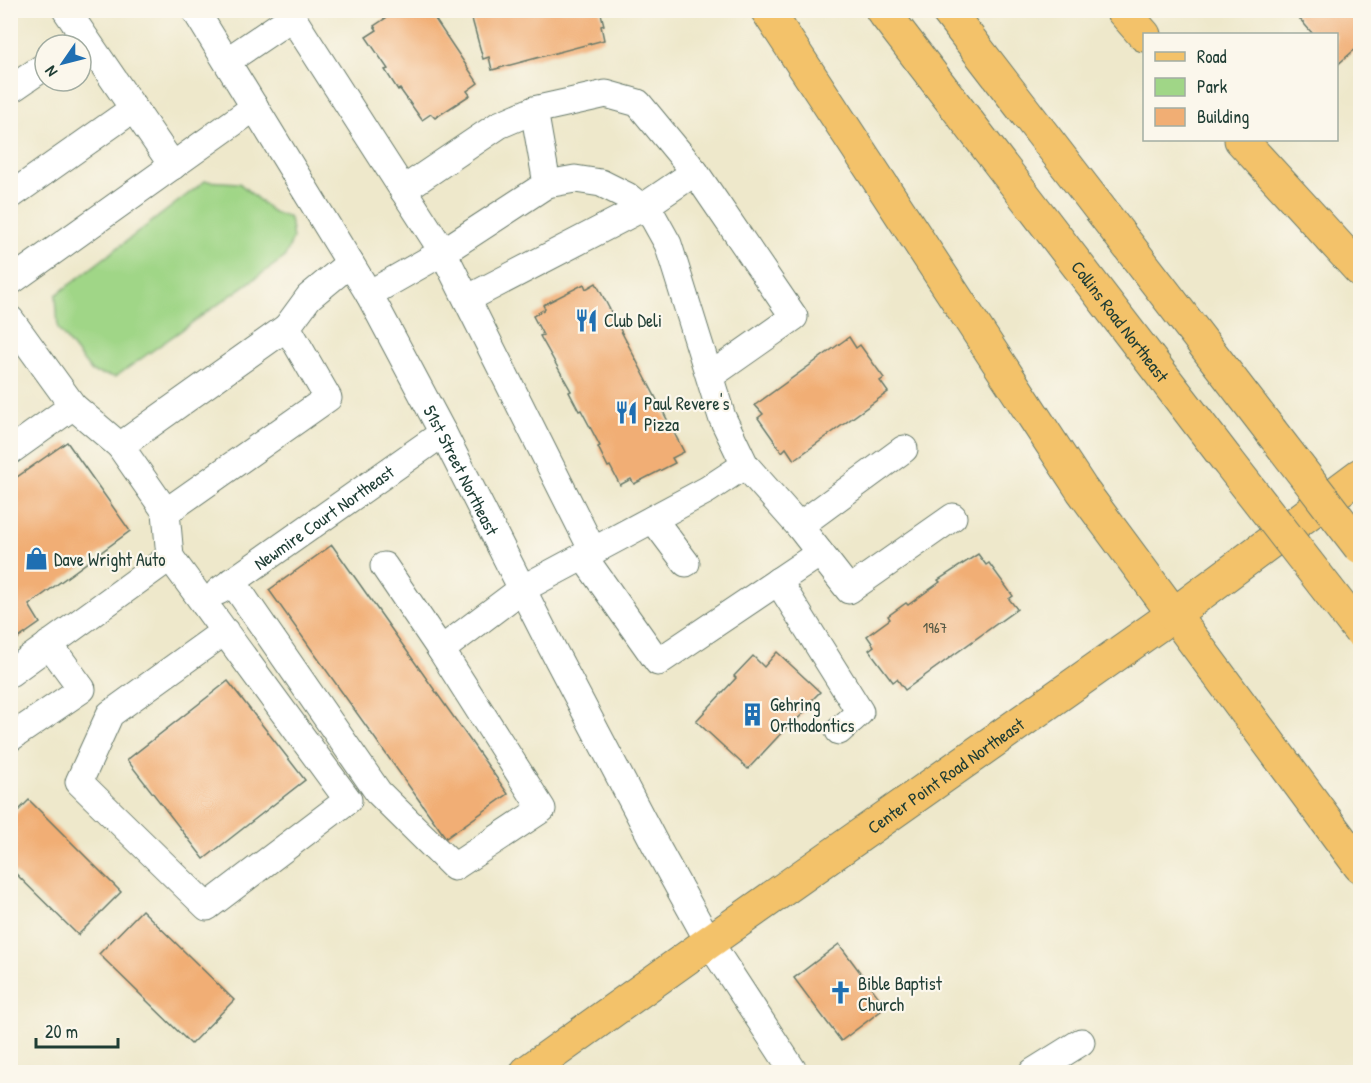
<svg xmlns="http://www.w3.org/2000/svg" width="1371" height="1083" font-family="'Patrick Hand',sans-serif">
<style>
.green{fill:#a0d687;stroke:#608a5e;stroke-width:1.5}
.building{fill:#f1ae74}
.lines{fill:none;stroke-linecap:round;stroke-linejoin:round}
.minor-casing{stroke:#677969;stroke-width:29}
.major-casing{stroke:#677969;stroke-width:35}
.highway-casing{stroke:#677969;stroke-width:35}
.minor{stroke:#fff;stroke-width:27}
.major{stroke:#f3c26a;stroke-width:33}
.highway{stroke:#f3c26a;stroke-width:33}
.highway-bridge-casing{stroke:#677969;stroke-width:35;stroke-linecap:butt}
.highway-bridge{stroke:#f3c26a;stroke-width:33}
.labels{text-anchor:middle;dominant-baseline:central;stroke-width:4.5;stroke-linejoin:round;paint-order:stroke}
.number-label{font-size:15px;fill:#545944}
.poi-label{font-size:18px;fill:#1f3d34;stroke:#fbf7ec;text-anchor:start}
.street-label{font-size:18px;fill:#1f3d34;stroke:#fbf7ec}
</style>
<rect width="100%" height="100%" fill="#fbf7ec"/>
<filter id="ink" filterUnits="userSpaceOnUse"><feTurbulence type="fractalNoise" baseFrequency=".0167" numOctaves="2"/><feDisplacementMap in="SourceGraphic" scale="12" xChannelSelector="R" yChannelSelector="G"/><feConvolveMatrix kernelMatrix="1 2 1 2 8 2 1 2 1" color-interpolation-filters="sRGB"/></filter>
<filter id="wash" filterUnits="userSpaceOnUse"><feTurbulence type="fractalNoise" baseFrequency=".008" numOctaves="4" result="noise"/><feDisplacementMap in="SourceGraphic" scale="24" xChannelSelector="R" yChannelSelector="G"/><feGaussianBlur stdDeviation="1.35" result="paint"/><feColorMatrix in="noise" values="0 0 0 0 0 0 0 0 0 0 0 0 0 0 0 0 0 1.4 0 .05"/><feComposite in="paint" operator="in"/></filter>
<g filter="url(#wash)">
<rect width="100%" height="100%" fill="#eee8cb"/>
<!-- green -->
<path class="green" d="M205 181 239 183 273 212 290 218 293 239 284 258 115 377 92 372 58 329 56 295Z"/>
<g id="blocks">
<!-- building -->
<g class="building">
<path d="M398 10H429L478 83 467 91 470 95 435 118 431 114 422 120 400 89 398 90 385 70 388 69 366 37 377 30 374 26Z"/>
<path d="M475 10H600L604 25 601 26 604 40 492 70 489 57 483 59 472 19 477 17Z"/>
<path d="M1292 10H1360V45L1336 66V34H1310L1312 33Z"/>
<path d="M596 283 684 452 672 458 675 463 634 484 631 479 620 485 610 466 608 467 598 447 600 446 581 410 579 411 569 392 571 391 540 336 543 335 533 316 545 309 543 305 584 284 586 289Z"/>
<path d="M849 337 856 348 860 345 884 378 880 381 888 392 794 460 786 448 782 452 758 418 763 414 755 405Z"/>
<path d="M67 442 130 531 29 605 40 623 10 644V482Z"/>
<path d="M332 545 508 794 446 838 269 590Z"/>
<path d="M978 554 986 565 989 563 1013 596 1009 599 1017 609 905 690 897 679 893 682 869 650 874 646 867 636 890 619 888 616 906 603 908 605 940 582 938 580Z"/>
<path d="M777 652 820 692 806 706 808 708 790 727 788 726 748 769 696 721 736 678 734 676 753 656 764 667Z"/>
<path d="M228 681 305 780 204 859 127 760Z"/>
<path d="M29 800 121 892 78 935 10 868V819Z"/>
<path d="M142 910 234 1000 191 1044 99 954Z"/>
<path d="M839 944 886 1007 841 1041 794 978Z"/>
</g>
</g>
</g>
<g filter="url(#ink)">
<use href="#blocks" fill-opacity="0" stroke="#677969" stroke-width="1.5"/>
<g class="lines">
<defs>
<g id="minor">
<path d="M66 10 173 166"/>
<path id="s1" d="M195 10 369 294 443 433 551 646 656 846 709 942 794 1072"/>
<path d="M227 61 292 17 443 252 593 551"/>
<path d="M10 90 45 66"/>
<path d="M534 110 547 184"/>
<path d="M403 190 499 125 534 110 606 94 638 103 695 172 794 317 710 376"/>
<path d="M10 196 133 109"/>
<path d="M10 282 255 107"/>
<path d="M369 294 443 252 547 184 575 179 601 183 627 196 653 217 668 244 722 417 745 465 799 526 849 590 953 517"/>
<path d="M467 299 642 208 695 172"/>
<path d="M10 319 73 406 120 446"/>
<path d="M10 451 73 406"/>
<path d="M166 512 120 446 287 327"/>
<path d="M653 519 686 563"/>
<path d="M799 526 904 449"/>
<path d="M583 556 658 662 820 553"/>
<path d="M170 557 166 512 328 398 287 327 309 297 350 263"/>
<path d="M384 566 441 650"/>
<path d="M232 581 378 792 454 867 542 809 441 650 522 589 707 490 745 465"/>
<path d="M778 581 860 712 839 731"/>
<path id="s2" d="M219 591 443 433"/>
<path d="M10 673 170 557 348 800 207 907 79 782 110 714 225 631"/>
<path d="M10 738 82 689 49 644"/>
<path d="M1033 1072 1081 1042"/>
</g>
<g id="major">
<path id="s3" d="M527 1072 709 942 1174 614 1360 475"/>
</g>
<g id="highway">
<path d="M767 10 1082 490 1360 866"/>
<path id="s4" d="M882 10 1227 460"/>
<path d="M947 10 1270 430"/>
<path d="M1122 10 1144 35"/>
<path d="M1241 140 1360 270"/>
</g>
</defs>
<!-- minor casing -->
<use href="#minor" class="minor-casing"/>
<!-- major casing -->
<use href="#major" class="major-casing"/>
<!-- highway casing -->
<use href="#highway" class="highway-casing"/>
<!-- minor -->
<use href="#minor" class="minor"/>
<!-- major -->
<use href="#major" class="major"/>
<!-- highway -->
<use href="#highway" class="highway"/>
<defs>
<g id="highway-bridge">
<path d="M1270 430 1360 547"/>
<path d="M1227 460 1360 631"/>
</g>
</defs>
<!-- highway-bridge casing -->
<use href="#highway-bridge" class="highway-bridge-casing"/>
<!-- highway-bridge -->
<use href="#highway-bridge" class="highway-bridge"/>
</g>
</g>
<!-- icons -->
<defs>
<symbol id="restaurant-bare" viewBox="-9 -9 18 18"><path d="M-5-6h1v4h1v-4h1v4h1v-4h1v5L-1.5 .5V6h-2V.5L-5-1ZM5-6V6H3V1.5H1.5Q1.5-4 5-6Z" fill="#1f6fb2" stroke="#fbf7ec" stroke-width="2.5" paint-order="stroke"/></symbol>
<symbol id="shop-bare" viewBox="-9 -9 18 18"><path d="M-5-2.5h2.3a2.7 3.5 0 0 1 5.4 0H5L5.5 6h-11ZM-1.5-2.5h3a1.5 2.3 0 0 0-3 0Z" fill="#1f6fb2" stroke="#fbf7ec" stroke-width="2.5" paint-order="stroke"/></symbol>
<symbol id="building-bare" viewBox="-9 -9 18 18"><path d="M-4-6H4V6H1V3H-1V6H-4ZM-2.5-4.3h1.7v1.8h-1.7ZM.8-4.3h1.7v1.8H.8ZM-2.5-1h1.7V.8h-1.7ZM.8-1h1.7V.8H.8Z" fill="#1f6fb2" stroke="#fbf7ec" stroke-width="2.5" paint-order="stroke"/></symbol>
<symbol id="church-bare" viewBox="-9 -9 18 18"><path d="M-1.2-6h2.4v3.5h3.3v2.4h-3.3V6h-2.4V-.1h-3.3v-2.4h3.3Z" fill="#1f6fb2" stroke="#fbf7ec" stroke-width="2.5" paint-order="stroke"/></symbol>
</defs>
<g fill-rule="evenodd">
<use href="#restaurant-bare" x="570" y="304" width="33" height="33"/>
<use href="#restaurant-bare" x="610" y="396" width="33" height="33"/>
<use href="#shop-bare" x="20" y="542" width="33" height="33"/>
<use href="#building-bare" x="736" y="698" width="33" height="33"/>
<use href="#church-bare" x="824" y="976" width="33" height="33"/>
</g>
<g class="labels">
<!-- number labels -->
<g class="number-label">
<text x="935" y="627">1967</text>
</g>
<!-- poi labels -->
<g class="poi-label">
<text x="604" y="320">Club Deli</text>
<text x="644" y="403">Paul Revere's<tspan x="644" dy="21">Pizza</tspan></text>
<text x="54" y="559">Dave Wright Auto</text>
<text x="770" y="704">Gehring<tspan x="770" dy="21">Orthodontics</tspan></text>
<text x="858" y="983">Bible Baptist<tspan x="858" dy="21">Church</tspan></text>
</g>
<!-- street labels -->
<g class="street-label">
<text stroke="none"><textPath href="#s4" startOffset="392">Collins Road Northeast</textPath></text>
<text stroke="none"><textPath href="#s1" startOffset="532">51st Street Northeast</textPath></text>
<text stroke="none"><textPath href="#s2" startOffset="128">Newmire Court Northeast</textPath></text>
<text stroke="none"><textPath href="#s3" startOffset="513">Center Point Road Northeast</textPath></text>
</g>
</g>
<!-- margin -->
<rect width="1371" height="1083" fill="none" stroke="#fbf7ec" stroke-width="36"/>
<!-- legend -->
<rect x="1143" y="33" width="195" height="108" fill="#fbf7ec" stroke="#a3ada2" stroke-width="1.5"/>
<rect x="1155" y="52" width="30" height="9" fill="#f3c26a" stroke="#a3ada2" stroke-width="1.5"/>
<text x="1197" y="63" font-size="18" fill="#1f3d34">Road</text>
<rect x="1155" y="78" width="30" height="18" fill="#a0d687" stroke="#a3ada2" stroke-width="1.5"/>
<text x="1197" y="93" font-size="18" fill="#1f3d34">Park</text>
<rect x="1155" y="108" width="30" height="18" fill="#f1ae74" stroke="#a3ada2" stroke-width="1.5"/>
<text x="1197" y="123" font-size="18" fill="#1f3d34">Building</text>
<!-- north arrow -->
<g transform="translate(63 63) rotate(235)"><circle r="28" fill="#fbf7ec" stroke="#a3ada2" stroke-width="1.5"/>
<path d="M0-4.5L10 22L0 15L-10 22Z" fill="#1f6fb2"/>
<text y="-9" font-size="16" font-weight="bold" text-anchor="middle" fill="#1f3d34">N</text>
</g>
<!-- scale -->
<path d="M36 1038v9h82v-9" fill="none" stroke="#1f3d34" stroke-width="3"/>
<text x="45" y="1038" font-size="18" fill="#1f3d34" stroke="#fbf7ec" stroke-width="4.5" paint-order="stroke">20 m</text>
</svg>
